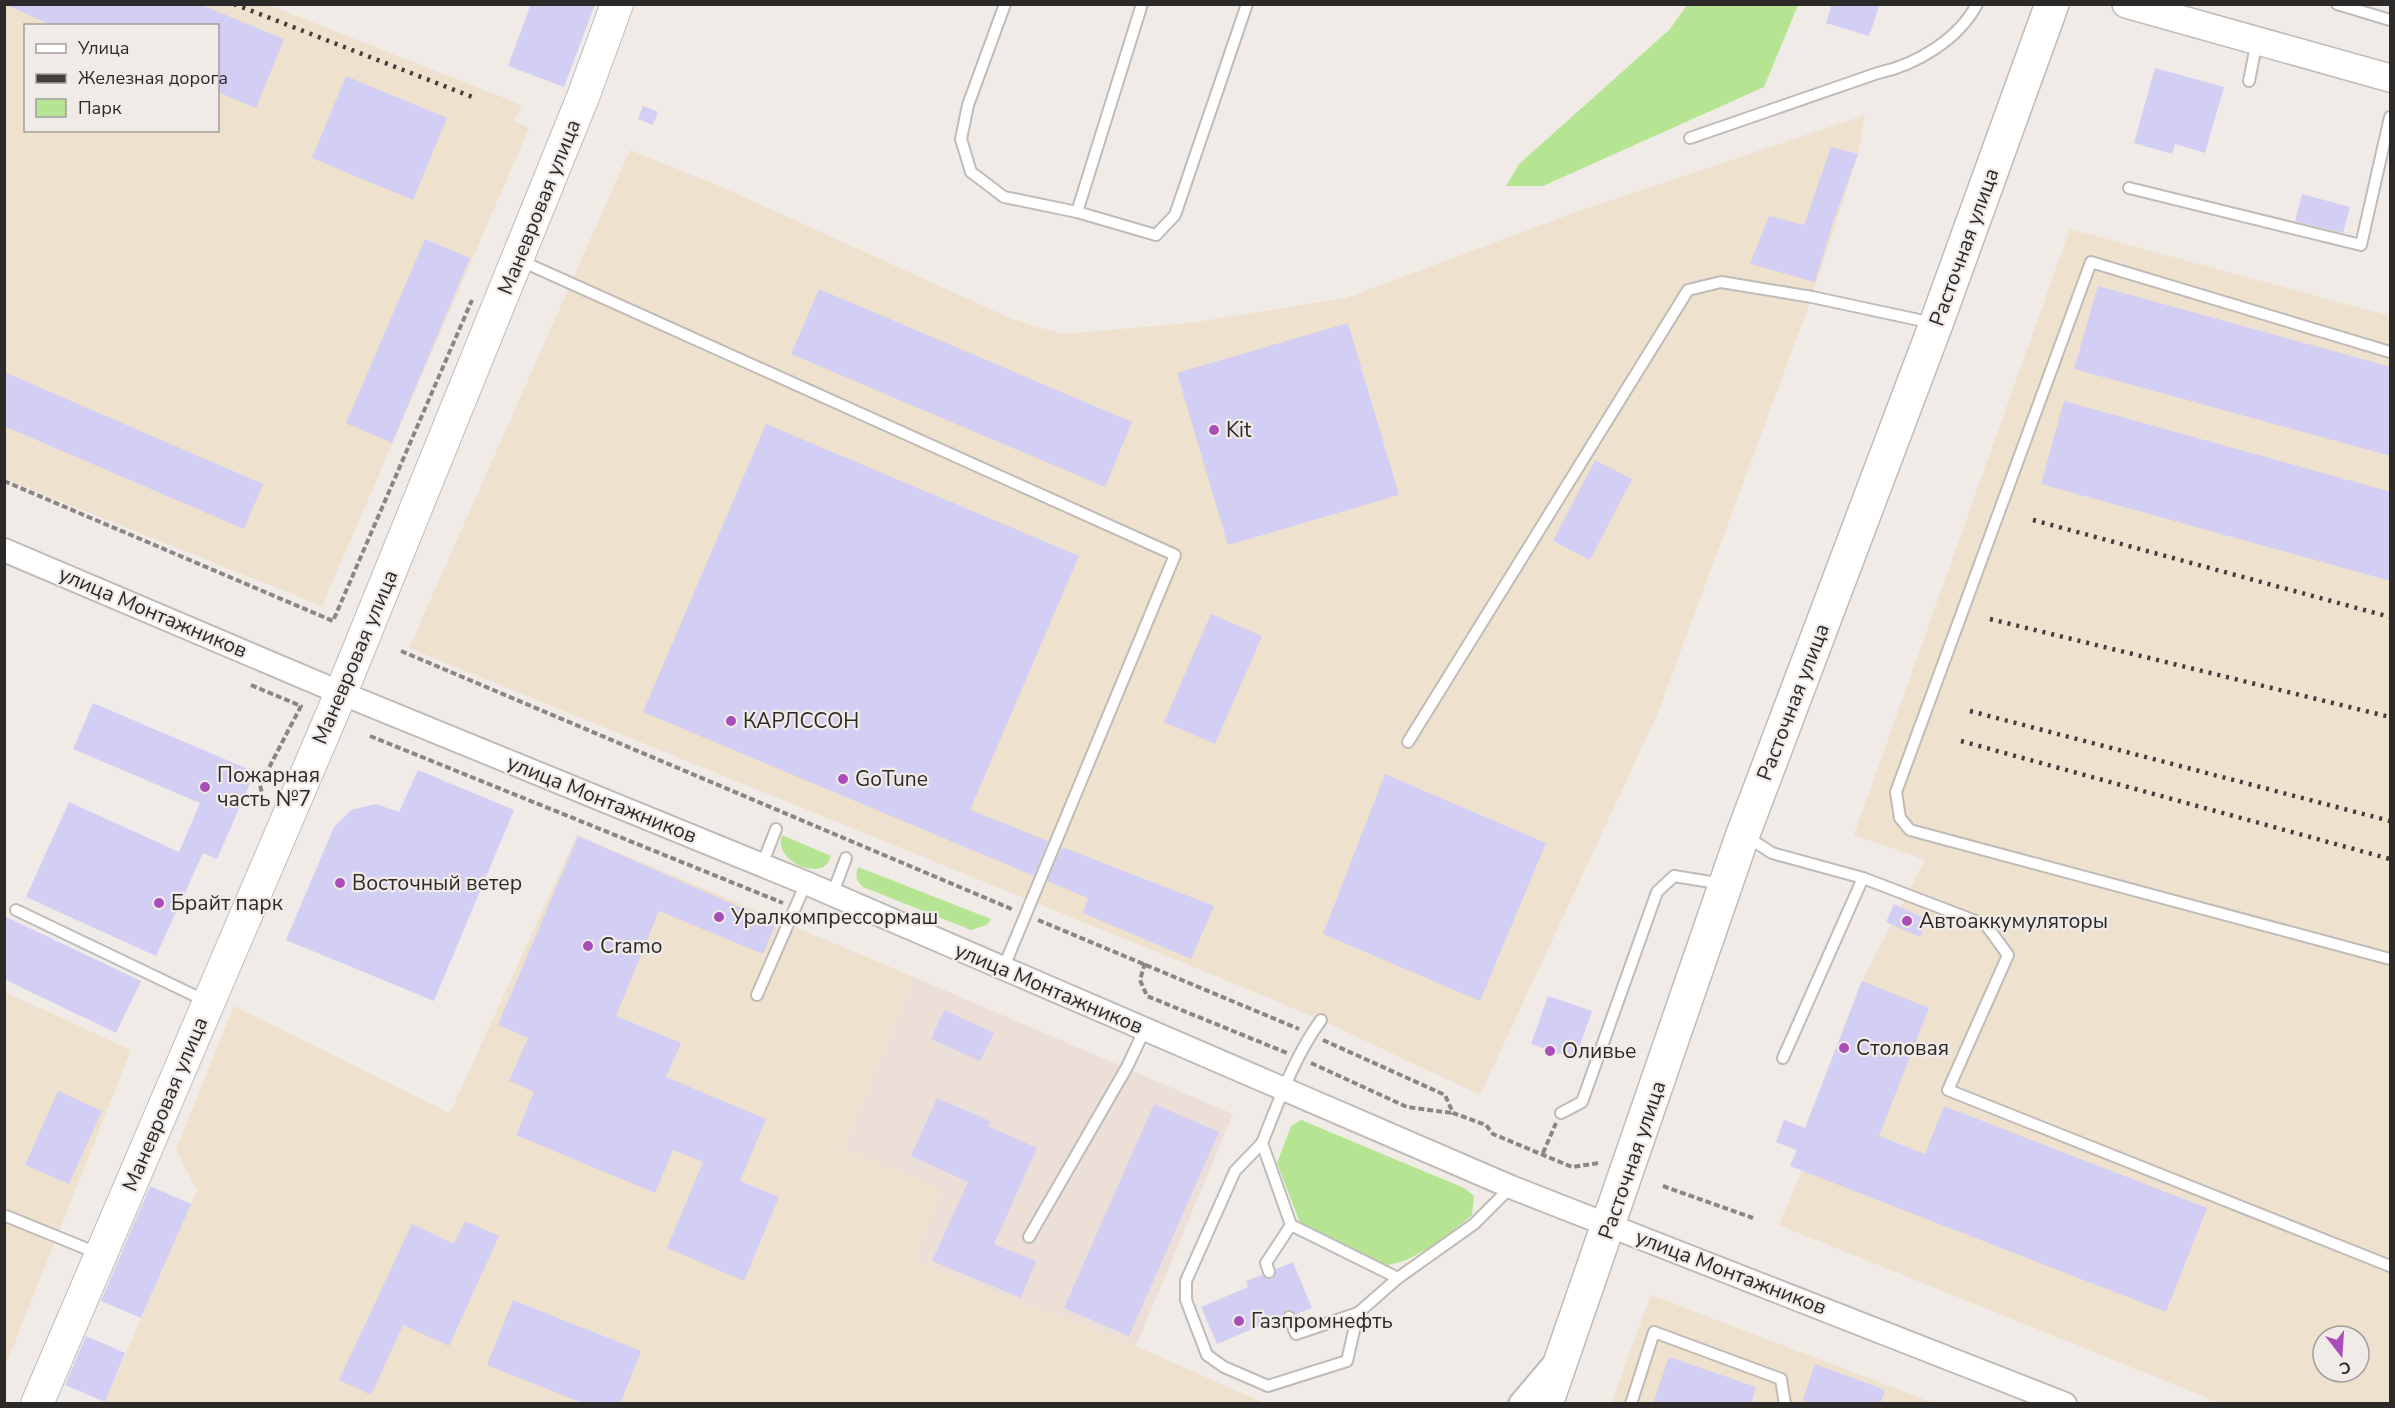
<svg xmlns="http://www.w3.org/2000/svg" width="2395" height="1408" font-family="'Nunito Sans',sans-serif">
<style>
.built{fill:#ecdfd7}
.industrial{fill:#eee1cd;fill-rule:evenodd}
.green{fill:#b5e593}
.building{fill:#d3cef3}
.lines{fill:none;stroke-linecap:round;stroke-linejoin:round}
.service-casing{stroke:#c0bbb7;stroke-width:14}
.minor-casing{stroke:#c0bbb7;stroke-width:26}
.tertiary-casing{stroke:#c0bbb7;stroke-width:30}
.secondary-casing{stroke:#c0bbb7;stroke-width:34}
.primary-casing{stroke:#c0bbb7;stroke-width:36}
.path{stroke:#898684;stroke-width:4;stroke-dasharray:6 3;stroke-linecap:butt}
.service{stroke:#fff;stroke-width:10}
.minor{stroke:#fff;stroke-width:22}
.tertiary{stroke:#fff;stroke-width:27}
.secondary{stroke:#fff;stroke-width:32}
.primary{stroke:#fff;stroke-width:33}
.rail{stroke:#413e3d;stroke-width:4.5;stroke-dasharray:3 6;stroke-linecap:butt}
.poi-dot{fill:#a94eb9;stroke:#f1ebe8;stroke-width:2}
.labels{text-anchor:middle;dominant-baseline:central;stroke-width:4.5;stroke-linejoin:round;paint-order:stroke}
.street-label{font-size:21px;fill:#2c2a29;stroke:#f1ebe8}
.poi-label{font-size:21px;fill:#2c2a29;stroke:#f1ebe8;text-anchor:start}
</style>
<rect width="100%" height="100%" fill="#f1ebe8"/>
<!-- built -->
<path class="built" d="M914 977 1233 1114 1136 1346 912 1260 843 1148Z"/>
<!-- industrial -->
<g class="industrial">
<path d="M4 5H269L522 105 514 121 529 128 322 606 5 479ZM26 26H218V130H26Z"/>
<path d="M1865 115 1858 154 1812 297 1657 715 1480 1095 1321 1020 1245 988 409 648 630 150 724 188 1012 319 1062 334 1189 323 1346 298 1576 212Z"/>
<path d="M2070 229 2390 316V1403H2220L1779 1225 1802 1170 1790 1166 1796 1150 1776 1142 1784 1120 1805 1128 1862 981 1925 860 1854 835ZM2323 1336H2359V1372H2323Z"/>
<path d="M577 835 914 977 843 1148 943 1190 913 1260 1136 1346 1264 1403 104 1404 197 1190 176 1150 234 1006 450 1113Z"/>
<path d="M5 992 131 1050 5 1367Z"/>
<path d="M1651 1295 1934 1403 1611 1404Z"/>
</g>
<!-- green -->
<g class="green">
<path d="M1688 4 1798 5 1764 87 1543 186H1506L1519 164 1669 30Z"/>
<path d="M782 835 831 856C829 860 828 865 823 867 804 875 774 855 782 835Z"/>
<path d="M858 867 991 919 987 925 971 930 863 887C856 881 855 875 858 867Z"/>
<path d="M1301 1120 1464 1188 1474 1196 1472 1215C1450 1233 1411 1266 1382 1265L1302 1228 1277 1163 1291 1126Z"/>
</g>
<!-- building -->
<g class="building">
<path d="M4 4H199L284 39 256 108 218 92V26H54Z"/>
<path d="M531 4H595L564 87 508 66Z"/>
<path d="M1832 4H1880L1869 36 1826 23Z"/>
<path d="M2155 68 2224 87 2205 153 2175 144 2172 154 2134 143Z"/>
<path d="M346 76 447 118 413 200 312 158Z"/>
<path d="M643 106 658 112 653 125 638 119Z"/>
<path d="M1831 147 1858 154 1833 222 1815 282 1750 264 1769 216 1804 225Z"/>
<path d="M2302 194 2350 207 2343 233 2295 221Z"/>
<path d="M425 239 470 258 392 443 346 423Z"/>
<path d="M2098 286 2391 367V456L2074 369Z"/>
<path d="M819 289 1132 422 1105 487 791 354Z"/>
<path d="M1348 323 1399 495 1228 545 1177 373Z"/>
<path d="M4 372 263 484 244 529 4 426Z"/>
<path d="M2064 401 2391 492V581L2041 484Z"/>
<path d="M766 424 1079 556 970 810 1048 841 1034 876 643 712Z"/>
<path d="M1595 460 1632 479 1590 560 1553 541Z"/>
<path d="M1211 614 1262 636 1215 744 1164 722Z"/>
<path d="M93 703 255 772 217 859 203 853 156 956 26 897 69 802 179 852 200 803 73 749Z"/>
<path d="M418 770 514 810 434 1001 286 940 334 827 351 810 376 804 399 812Z"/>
<path d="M1385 774 1546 843 1480 1001 1323 934Z"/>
<path d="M578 836 776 923 763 954 659 911 616 1016 681 1043 666 1077 766 1119 740 1181 779 1197 744 1281 667 1248 703 1162 673 1150 655 1193 516 1135 534 1092 509 1081 528 1038 498 1025Z"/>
<path d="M1062 847 1214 906 1191 959 1083 913 1088 898 1047 881Z"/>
<path d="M1894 904 1928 920 1920 937 1886 922Z"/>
<path d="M4 916 141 981 116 1033 4 979Z"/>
<path d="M1862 981 1929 1008 1879 1136 1925 1154 1944 1106 2207 1208 2166 1312 1790 1166 1797 1150 1776 1142 1784 1120 1805 1128Z"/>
<path d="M1548 996 1592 1011 1575 1059 1531 1044Z"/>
<path d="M944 1010 994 1033 980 1061 931 1039Z"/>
<path d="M58 1091 102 1111 69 1184 25 1165Z"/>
<path d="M937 1098 990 1121 988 1126 1037 1148 994 1244 1036 1261 1021 1298 932 1261 968 1182 911 1156Z"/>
<path d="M1154 1104 1219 1132 1129 1336 1064 1308Z"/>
<path d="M150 1186 191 1204 141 1318 101 1301Z"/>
<path d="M465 1221 499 1236 449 1346 403 1325 371 1395 339 1380 412 1224 454 1244Z"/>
<path d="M1293 1262 1312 1308 1296 1314 1287 1310 1283 1313 1282 1320 1265 1327 1264 1324 1217 1344 1201 1307 1248 1287 1246 1281 1262 1275 1267 1279H1272L1276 1274V1269Z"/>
<path d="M513 1300 641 1351 620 1404H585L487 1365Z"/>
<path d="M86 1336 125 1353 105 1402 65 1385Z"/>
<path d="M1669 1357 1756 1387 1751 1404H1653Z"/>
<path d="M1815 1364 1885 1390 1880 1404H1813L1803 1400Z"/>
</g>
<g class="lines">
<defs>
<g id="service">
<path d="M1005 4 968 105 961 139 971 172 1004 197 1077 212 1156 235 1175 215 1247 4"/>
<path d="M2337 4 2390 20"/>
<path d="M2249 81 2257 41"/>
<path d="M1690 138 1878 73C1916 65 1959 39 1977 4"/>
<path d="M2129 188 2361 245 2390 117"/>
<path d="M1077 212 1142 4"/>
<path d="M519 260 1175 555 1003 969"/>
<path d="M2390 352 2091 262 1896 792 1900 818 1910 830 2390 959"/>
<path d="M1408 742 1688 290 1721 282 1812 297 1933 323"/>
<path d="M1746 836 1772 853 1863 878 1783 1058"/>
<path d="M762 865 776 829"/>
<path d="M1863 878 1986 925 2008 955 1948 1090 2390 1266"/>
<path d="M832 895 846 858"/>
<path d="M16 910 208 1002"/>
<path d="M757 995 806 883"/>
<path d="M1561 1113 1582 1102 1657 892 1674 876 1723 884"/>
<path d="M1262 1143 1235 1171 1186 1281V1300L1207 1355 1224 1367 1268 1386 1347 1361 1358 1313"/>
<path d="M6 1216 97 1253"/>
<path d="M1291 1225 1398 1278"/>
<path d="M1029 1237 1127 1067 1145 1029"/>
<path d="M1269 1272 1266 1263 1291 1225 1262 1143C1279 1101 1294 1057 1321 1020"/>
<path d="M1289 1317 1296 1334 1358 1313 1398 1278 1474 1224 1511 1187"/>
<path d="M1631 1404 1654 1332 1781 1379 1785 1404"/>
</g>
<g id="minor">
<path d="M4 550 341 693 806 883 1511 1187 2065 1404"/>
<path d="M1520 1404 1553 1365"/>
</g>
<path id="tertiary" d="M2126 4 2390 78"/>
<path id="secondary" d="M37 1404 341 693 583 97 617 4"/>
<path id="primary" d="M1546 1404 1743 834 1936 324 2052 4"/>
</defs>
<!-- service casing -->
<use href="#service" class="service-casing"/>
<!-- minor casing -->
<use href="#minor" class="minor-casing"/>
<!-- tertiary casing -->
<use href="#tertiary" class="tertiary-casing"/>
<!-- secondary casing -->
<use href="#secondary" class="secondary-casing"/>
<!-- primary casing -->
<use href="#primary" class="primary-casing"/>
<!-- path -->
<g class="path">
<path d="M4 481 333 621 472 300"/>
<path d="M401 651 1014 910"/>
<path d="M251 685 301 706 260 785 265 806"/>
<path d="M370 736 783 903"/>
<path d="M1038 920 1299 1029"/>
<path d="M1145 963 1140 980 1147 996 1287 1053"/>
<path d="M1323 1040 1445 1095 1453 1113 1486 1125 1493 1134 1572 1167 1599 1163"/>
<path d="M1311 1063 1407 1107 1452 1113"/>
<path d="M1543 1153 1556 1123"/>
<path d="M1663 1186 1753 1218"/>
</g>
<!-- service -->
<use href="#service" class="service"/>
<!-- minor -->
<use href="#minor" class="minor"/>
<!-- tertiary -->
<use href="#tertiary" class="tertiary"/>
<!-- secondary -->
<use href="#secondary" class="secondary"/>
<!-- primary -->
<use href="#primary" class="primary"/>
<!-- rail -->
<g class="rail">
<path d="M234 4 475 98"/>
<path d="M2033 520 2390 617"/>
<path d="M1990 619 2390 717"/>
<path d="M1970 711 2390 821"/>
<path d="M1961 741 2390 859"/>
</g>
</g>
<!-- markers -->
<g class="poi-dot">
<circle cx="1214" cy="430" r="6"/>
<circle cx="731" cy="721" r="6"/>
<circle cx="843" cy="779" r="6"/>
<circle cx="205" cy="787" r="6"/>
<circle cx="340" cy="883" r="6"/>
<circle cx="159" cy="903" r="6"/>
<circle cx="719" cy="917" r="6"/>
<circle cx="1907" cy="921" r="6"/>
<circle cx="588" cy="946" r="6"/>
<circle cx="1844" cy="1048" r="6"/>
<circle cx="1550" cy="1051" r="6"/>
<circle cx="1239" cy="1321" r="6"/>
</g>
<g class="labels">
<!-- street labels -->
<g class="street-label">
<text transform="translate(539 207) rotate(-68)">Маневровая улица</text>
<text transform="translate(1964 247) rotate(-70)">Расточная улица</text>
<text transform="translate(153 612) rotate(23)">улица Монтажников</text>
<text transform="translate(355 657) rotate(-67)">Маневровая улица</text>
<text transform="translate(1793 702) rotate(-69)">Расточная улица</text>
<text transform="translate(602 799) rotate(22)">улица Монтажников</text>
<text transform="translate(1049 988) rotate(23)">улица Монтажников</text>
<text transform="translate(165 1104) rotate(-67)">Маневровая улица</text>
<text transform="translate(1632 1160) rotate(-71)">Расточная улица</text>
<text transform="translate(1731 1272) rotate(21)">улица Монтажников</text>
</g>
<!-- poi labels -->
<g class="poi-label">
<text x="1226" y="430">Kit</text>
<text x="743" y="721">КАРЛССОН</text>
<text x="217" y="775">Пожарная<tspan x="217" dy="24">часть №7</tspan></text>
<text x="855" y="779">GoTune</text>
<text x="352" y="883">Восточный ветер</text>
<text x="171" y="903">Брайт парк</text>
<text x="731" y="917">Уралкомпрессормаш</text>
<text x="1919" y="921">Автоаккумуляторы</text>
<text x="600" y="946">Cramo</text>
<text x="1856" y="1048">Столовая</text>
<text x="1562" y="1051">Оливье</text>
<text x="1251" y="1321">Газпромнефть</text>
</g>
</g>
<!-- border -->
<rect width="2395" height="1408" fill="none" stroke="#2c2a29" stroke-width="12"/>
<!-- legend -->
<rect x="24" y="24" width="195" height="108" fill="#f1ebe8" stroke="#a29e9c" stroke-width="1.5"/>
<rect x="36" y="44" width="30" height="9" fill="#ffffff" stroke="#a29e9c" stroke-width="1.5"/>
<text x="78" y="54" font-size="18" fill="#2c2a29">Улица</text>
<rect x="36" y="74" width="30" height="9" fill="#413e3d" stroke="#a29e9c" stroke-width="1.5"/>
<text x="78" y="84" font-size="18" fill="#2c2a29">Железная дорога</text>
<rect x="36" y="99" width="30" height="18" fill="#b5e593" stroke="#a29e9c" stroke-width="1.5"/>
<text x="78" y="114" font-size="18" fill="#2c2a29">Парк</text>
<!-- north arrow -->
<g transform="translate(2341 1354) rotate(163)"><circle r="28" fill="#f1ebe8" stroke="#a29e9c" stroke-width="1.5"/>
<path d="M0-4.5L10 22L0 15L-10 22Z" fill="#a94eb9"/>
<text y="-9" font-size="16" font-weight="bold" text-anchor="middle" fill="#2c2a29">С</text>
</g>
</svg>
